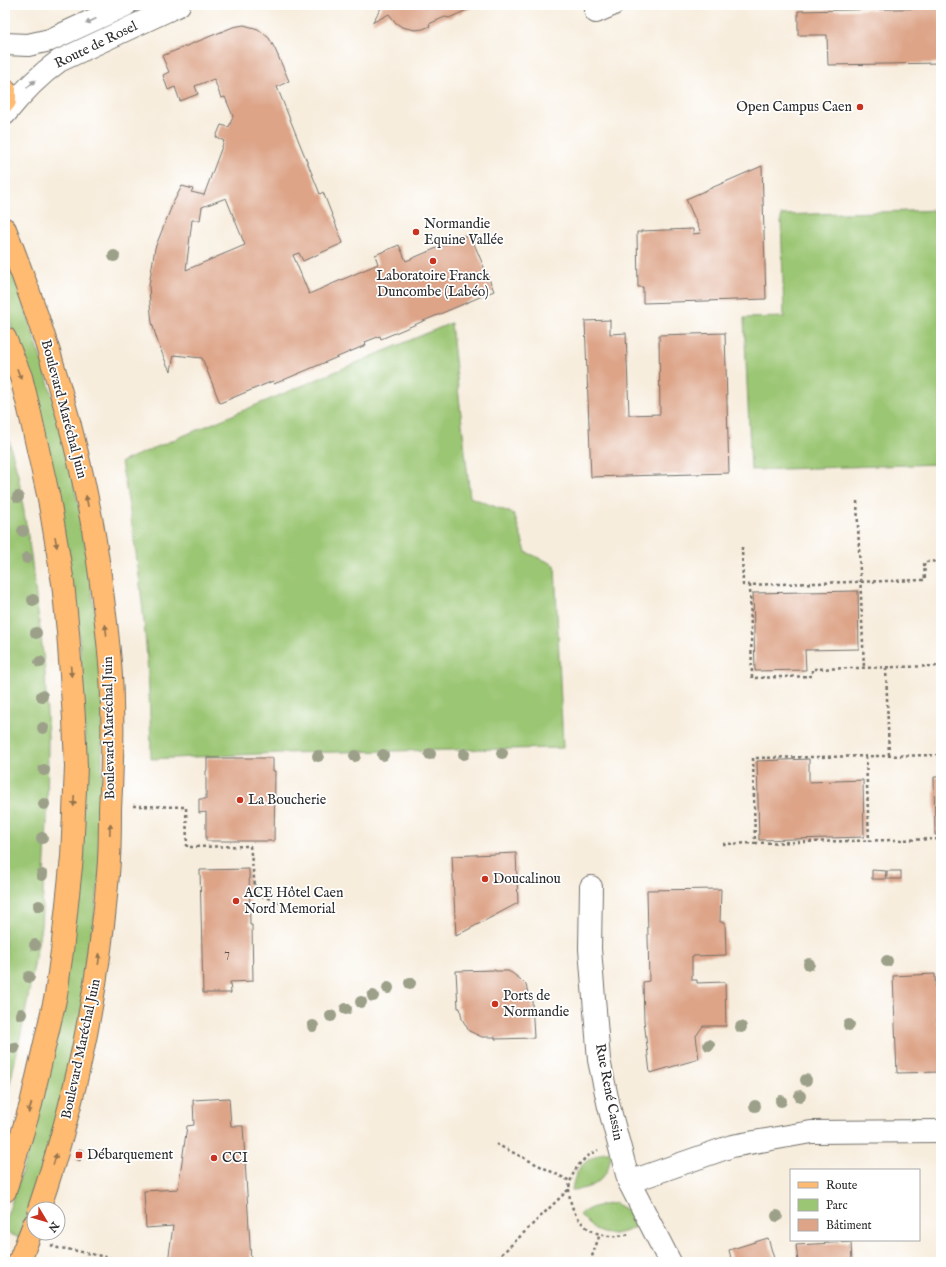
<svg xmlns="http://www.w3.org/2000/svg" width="946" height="1267" font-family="'IM FELL English',serif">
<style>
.green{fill:#9bc673;stroke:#63784f}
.building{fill:#dda488;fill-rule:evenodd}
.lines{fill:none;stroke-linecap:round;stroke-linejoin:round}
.minor-casing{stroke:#726f69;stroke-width:24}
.major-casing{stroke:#726f69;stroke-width:24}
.path{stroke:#726f69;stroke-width:2.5;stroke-dasharray:3 3;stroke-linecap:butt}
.minor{stroke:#fff;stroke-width:22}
.major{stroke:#febb71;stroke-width:22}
.tree{fill:#9ca089}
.oneway{fill:#a0a0a0}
.oneway2{fill:#94734e}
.poi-dot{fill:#c8321e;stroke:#fff;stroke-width:1.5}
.labels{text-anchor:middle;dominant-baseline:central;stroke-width:3.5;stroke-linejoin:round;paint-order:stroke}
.number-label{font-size:12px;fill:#584942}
.street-label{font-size:14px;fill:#2b2b2b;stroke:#fff}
.poi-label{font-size:14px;fill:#2b2b2b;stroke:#fff;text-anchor:start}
</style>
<rect width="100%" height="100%" fill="#fff"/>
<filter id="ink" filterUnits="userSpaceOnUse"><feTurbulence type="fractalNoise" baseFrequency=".025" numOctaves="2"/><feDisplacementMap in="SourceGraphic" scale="8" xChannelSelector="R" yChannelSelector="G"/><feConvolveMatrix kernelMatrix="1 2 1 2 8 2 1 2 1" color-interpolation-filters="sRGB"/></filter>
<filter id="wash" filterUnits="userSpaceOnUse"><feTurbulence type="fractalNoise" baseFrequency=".012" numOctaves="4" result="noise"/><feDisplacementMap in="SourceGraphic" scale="16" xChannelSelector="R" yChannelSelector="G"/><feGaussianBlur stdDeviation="0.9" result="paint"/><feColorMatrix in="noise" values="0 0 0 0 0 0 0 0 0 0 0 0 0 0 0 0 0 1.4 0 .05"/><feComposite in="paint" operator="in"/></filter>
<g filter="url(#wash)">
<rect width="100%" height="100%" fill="#f7eddd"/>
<!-- green -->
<g class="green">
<path d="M941 210V464L751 470 744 318 784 317 781 215Z"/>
<path d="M5 255 25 307 57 411 80 511 96 620 103 703 100 874 79 1028 44 1164 20 1238 5 1232V1222L26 1159 85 748 84 704 78 623 20 351 5 307Z"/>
<path d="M451 323 470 497 514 514 526 552 555 565 563 748 281 753 151 759C150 659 140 560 121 462Z"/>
<path d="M5 426 18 475 31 555 45 671 48 738 47 824 41 927 23 1025 7 1096H5Z"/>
<path d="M604 1152H611C610 1177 596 1189 572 1190 575 1169 584 1160 604 1152Z"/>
<path d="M615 1203 631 1213 639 1224C629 1232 612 1237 600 1232 592 1228 586 1221 580 1215 589 1206 602 1205 615 1203Z"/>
</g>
<g id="blocks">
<!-- building -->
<g class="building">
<path d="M383 5H478L449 18 445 17 429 24 430 26 423 29 415 30 402 27 396 23 389 14 372 23Z"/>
<path d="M941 8V63L828 65 827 35H798V11Z"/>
<path d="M244 25 258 29 269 38 275 49 289 81 277 87 320 194 323 192 343 243 303 261 299 253 293 255 309 294 378 264 375 255 399 245 406 261 470 234 494 291 381 339 380 336 365 342 366 345 274 384 273 381 220 403 202 358 174 355 171 371 167 365 158 343 152 323 150 304 149 285 155 248 173 203 182 186 193 189 191 192 204 195 224 141 216 137 221 125 229 127 233 116 225 97 221 98 214 79 195 86 198 94 180 101 175 87 168 90 163 75 169 72 162 56 233 27ZM226 198 245 245 186 270 192 220H200L202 207Z"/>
<path d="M762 166 766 299 643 303V287H638L637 232H641V231L693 229V234L701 233 686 199Z"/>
<path d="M610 320V334L626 333 629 415 660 414 659 335 725 333 729 473 591 477 585 321Z"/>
<path d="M858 591 859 649 805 650 806 670 755 671 753 593Z"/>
<path d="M207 758H273V771H275L274 841H206V812L199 813V799H206V771L207 770Z"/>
<path d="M809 759V782L863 780 864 837 759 840 757 761Z"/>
<path d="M934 777H941V835H935Z"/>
<path d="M516 853 518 903 456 936 452 856Z"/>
<path d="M249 869 250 925H252L253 981 230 982 231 993H203L200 870Z"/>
<path d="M872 870 886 871 885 879H872Z"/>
<rect x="887" y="871" width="14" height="8"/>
<path d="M721 889 720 922H725L726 955 692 956V980H697V983L725 982 726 1026H703L696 1036 699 1059 650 1073 644 1020 643 982 649 981 647 890Z"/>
<path d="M495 970V971H508L512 973 520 979 526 985 530 1001H532L534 1038 495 1039V1037H482L469 1031 465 1024 462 1019 460 1008H458L456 971Z"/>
<path d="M935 974 937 1023H941V1072L897 1073 893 976Z"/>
<path d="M229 1098 231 1126H243L251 1262H168L173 1226 146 1228 144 1191 178 1189 187 1126 194 1125 193 1100Z"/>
<path d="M79 1149 83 1150 80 1161 76 1159Z"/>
<path d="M768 1238 775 1262H732L729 1250Z"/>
<path d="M851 1242 852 1262H798L796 1245Z"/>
</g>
</g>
</g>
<g filter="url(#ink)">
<use href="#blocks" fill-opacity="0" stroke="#726f69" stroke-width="1"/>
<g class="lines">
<defs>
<g id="minor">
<path d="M596 12 612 5"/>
<path d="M5 44 28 45 50 40 126 5"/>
<path d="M5 114C21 94 38 76 59 61L179 5"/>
<path d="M591 887 590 949 599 1060 609 1107 629 1182 670 1262"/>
<path d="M629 1182 732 1146 811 1132 941 1131"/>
</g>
<g id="major">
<path d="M5 90V101"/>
<path d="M5 229C43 324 73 422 92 523 98 556 102 590 106 623 109 649 112 676 112 703 113 738 112 774 110 809 110 831 110 853 108 874 99 988 76 1101 39 1209"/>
<path d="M5 338 21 377 29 409 49 499 63 583 68 632 74 719 76 767 72 857 62 951 56 995 31 1104 5 1191"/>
<path d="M19 1262 34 1224"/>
</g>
</defs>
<!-- minor casing -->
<use href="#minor" class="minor-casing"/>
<!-- major casing -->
<use href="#major" class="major-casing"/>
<!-- path -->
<g class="path">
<path d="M857 501 864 668"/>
<path d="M742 547 743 585 925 580 924 562 941 561"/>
<path d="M750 585 752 678 812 676V669L941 666"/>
<path d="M886 668 889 756"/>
<path d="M866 756 869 841"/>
<path d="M133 806 186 807 187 847 250 846 256 894 282 903"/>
<path d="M755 843 941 839"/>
<path d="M723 844 755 843 753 758 941 755"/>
<path d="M496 1144 570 1181"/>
<path d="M569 1189C570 1223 596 1243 630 1234"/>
<path d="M51 1245 58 1248 67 1249 130 1262"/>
<path d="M492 1262 504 1252 569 1189C571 1171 582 1158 598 1150"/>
<path d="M590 1262 600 1234"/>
</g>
<!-- minor -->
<use href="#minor" class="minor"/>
<!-- major -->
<use href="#major" class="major"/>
</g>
<!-- trees -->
<g class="tree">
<circle cx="114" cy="256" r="6"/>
<circle cx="18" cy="497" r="6"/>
<circle cx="23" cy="531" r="6"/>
<circle cx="27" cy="558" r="6"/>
<circle cx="33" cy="600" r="6"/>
<circle cx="36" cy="633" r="6"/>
<circle cx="40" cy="662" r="6"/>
<circle cx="42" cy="696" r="6"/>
<circle cx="43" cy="728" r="6"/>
<circle cx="502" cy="753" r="6"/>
<circle cx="430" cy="754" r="6"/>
<circle cx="464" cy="754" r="6"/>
<circle cx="383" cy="755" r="6"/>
<circle cx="318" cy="756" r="6"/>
<circle cx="355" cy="756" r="6"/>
<circle cx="44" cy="770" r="6"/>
<circle cx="44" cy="804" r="6"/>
<circle cx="42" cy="838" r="6"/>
<circle cx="42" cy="875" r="6"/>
<circle cx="39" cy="906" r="6"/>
<circle cx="35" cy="945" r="6"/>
<circle cx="887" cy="961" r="6"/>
<circle cx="809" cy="964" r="6"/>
<circle cx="29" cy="977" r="6"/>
<circle cx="410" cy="983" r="6"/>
<circle cx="388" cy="988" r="6"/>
<circle cx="373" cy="996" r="6"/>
<circle cx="361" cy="1002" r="6"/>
<circle cx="346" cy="1009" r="6"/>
<circle cx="21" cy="1014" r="6"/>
<circle cx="331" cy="1016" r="6"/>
<circle cx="849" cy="1025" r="6"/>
<circle cx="313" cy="1026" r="6"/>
<circle cx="741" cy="1027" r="6"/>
<circle cx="709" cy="1045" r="6"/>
<circle cx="14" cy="1048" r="6"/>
<circle cx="806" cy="1080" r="6"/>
<circle cx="800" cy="1096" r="6"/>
<circle cx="781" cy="1101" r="6"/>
<circle cx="755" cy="1106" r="6"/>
<circle cx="777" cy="1216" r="6"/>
</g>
<!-- one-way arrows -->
<defs><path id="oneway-solid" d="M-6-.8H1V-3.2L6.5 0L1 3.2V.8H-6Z"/></defs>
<g class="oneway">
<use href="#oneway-solid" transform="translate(91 21) rotate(155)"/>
<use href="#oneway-solid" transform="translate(31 84) rotate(-43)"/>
</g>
<g class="oneway2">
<use href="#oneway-solid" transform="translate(19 374) rotate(70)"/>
<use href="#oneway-solid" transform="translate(87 501) rotate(-101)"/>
<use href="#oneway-solid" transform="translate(56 542) rotate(80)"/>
<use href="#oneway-solid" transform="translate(106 630) rotate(-97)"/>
<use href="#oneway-solid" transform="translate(71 671) rotate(86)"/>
<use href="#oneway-solid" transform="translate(74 801) rotate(92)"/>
<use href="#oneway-solid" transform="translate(110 829) rotate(-88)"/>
<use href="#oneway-solid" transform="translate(99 959) rotate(-83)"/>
<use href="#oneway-solid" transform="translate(30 1108) rotate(106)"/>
<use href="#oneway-solid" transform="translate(55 1159) rotate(-73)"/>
</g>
</g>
<!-- markers -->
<g class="poi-dot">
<circle cx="860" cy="107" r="4"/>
<circle cx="416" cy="232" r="4"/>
<circle cx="433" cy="261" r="4"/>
<circle cx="240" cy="800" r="4"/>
<circle cx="485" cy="879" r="4"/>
<circle cx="236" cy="901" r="4"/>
<circle cx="495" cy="1004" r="4"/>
<rect x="75" y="1151" width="8" height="8" rx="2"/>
<circle cx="214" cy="1158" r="4"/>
</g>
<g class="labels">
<!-- number labels -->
<g class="number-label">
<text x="227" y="953">7</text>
</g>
<!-- street labels -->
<g class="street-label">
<text transform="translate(96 45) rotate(-26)">Route de Rosel</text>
<text transform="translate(64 409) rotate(75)">Boulevard Maréchal Juin</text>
<text transform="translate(109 728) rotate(-91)">Boulevard Maréchal Juin</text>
<text transform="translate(81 1049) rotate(-78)">Boulevard Maréchal Juin</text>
<text transform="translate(609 1092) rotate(79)">Rue René Cassin</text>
</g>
<!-- poi labels -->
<g class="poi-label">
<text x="852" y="107" text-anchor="end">Open Campus Caen</text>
<text x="424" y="224">Normandie<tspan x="424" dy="16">Equine Vallée</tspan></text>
<text x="433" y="276" text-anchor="middle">Laboratoire Franck<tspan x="433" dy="16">Duncombe (Labéo)</tspan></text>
<text x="248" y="800">La Boucherie</text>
<text x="493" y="879">Doucalinou</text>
<text x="244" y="893">ACE Hôtel Caen<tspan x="244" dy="16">Nord Memorial</tspan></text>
<text x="503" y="996">Ports de<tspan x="503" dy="16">Normandie</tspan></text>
<text x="87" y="1155">Débarquement</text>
<text x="222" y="1158">CCI</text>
</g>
</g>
<!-- margin -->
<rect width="946" height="1267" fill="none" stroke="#fff" stroke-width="20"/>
<!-- legend -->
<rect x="790" y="1169" width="130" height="72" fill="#ffffff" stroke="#aaaaaa"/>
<rect x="798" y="1182" width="20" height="6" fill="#febb71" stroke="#aaaaaa"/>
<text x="826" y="1189" font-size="12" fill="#2b2b2b">Route</text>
<rect x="798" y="1199" width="20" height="12" fill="#9bc673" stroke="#aaaaaa"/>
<text x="826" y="1209" font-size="12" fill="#2b2b2b">Parc</text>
<rect x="798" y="1219" width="20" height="12" fill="#dda488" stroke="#aaaaaa"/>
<text x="826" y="1229" font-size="12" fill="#2b2b2b">Bâtiment</text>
<!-- north arrow -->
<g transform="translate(46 1221) rotate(128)"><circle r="19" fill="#ffffff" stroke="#aaaaaa"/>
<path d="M0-3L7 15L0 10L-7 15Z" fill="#c8321e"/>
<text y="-6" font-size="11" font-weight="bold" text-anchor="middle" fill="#2b2b2b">N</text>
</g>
</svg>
